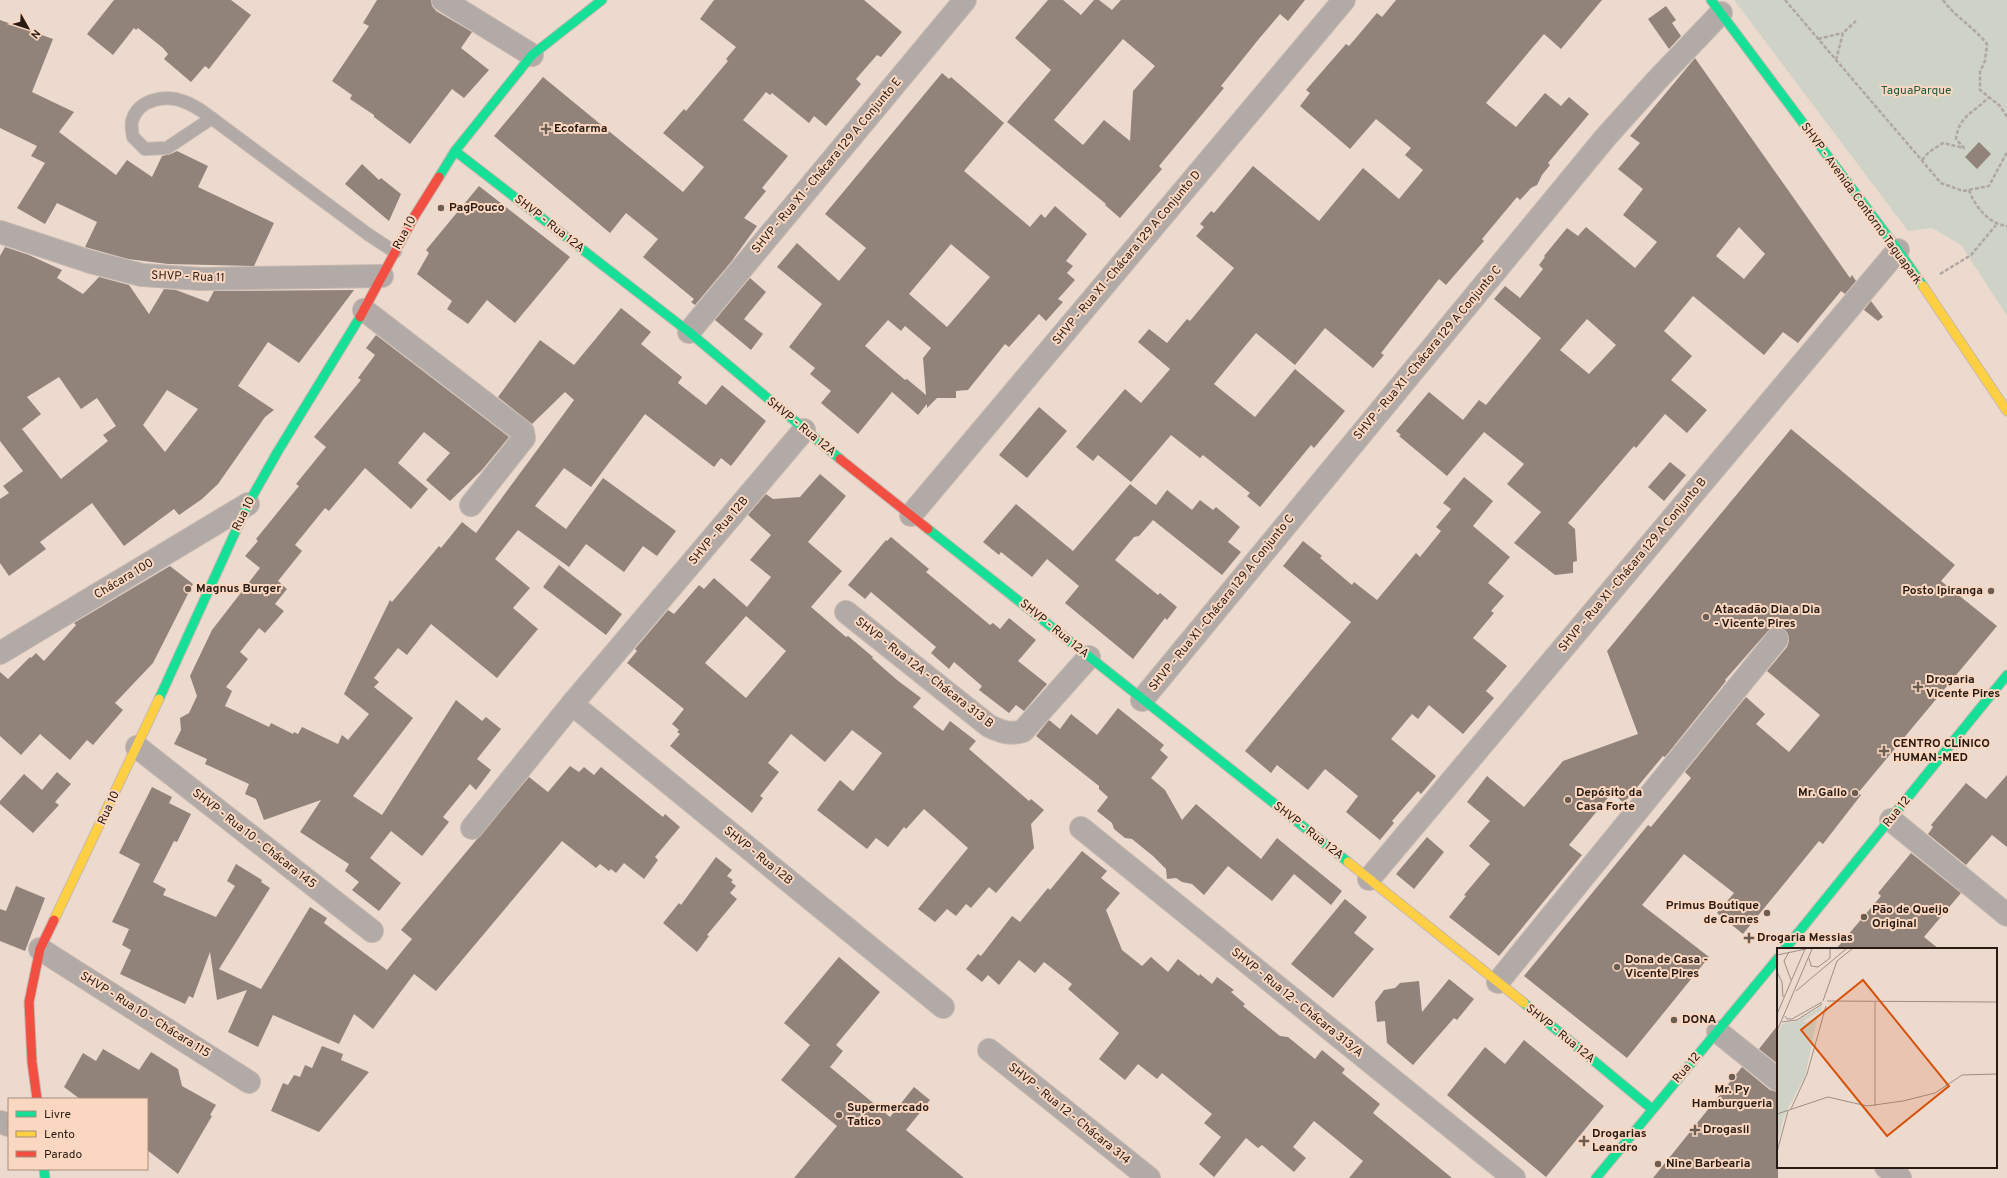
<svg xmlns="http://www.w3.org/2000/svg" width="2007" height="1178" font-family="Overpass,sans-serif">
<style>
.green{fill:#cfd3c7}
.building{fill:#91837a;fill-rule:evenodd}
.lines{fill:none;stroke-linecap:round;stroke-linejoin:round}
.lane-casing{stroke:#c7b8af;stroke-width:14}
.street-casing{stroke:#c7b8af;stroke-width:24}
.fast-casing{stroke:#c7b8af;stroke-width:11}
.slow-casing{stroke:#c7b8af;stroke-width:11}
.jam-casing{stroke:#c7b8af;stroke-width:11}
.path{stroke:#b0a7a2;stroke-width:2.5;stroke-dasharray:4 2;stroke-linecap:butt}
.lane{stroke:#b2aaa7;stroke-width:12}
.street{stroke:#b2aaa7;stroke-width:22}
.fast{stroke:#16e098;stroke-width:9}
.slow{stroke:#ffcf43;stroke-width:9}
.jam{stroke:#f24e42;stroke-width:9}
.poi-dot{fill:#6d5e54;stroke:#fad7c1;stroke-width:1.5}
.labels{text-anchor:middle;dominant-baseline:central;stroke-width:4;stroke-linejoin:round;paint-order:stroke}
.park-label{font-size:12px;fill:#1f5a41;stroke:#fad7c1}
.poi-label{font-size:12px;font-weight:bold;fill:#281b13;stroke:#fad7c1;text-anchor:start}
.street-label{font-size:12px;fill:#281b13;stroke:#fad7c1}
.inset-road{fill:none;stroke:#9e8e83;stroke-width:1}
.view{fill:#d5530d;fill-opacity:0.15;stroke:#d5530d;stroke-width:2}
.inset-edge{fill:none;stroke:#281b13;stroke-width:2}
</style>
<rect width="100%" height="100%" fill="#eddace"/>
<!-- green -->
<path class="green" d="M1734 0H2007V316L1961 245 1932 228 1908 231Z"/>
<!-- building -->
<g class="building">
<path d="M114 0H231L251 15 209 69 205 66 191 82 164 59 168 54 163 48 138 28 136 30 134 28 113 55 87 34Z"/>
<path d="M377 0H431L432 6 436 11 472 32 461 48 489 70 464 98 452 89 410 144 374 117V115L350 99 352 95 332 81 369 26 363 23Z"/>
<path d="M714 0H864L902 32 881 57 877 55 856 79 861 84 826 126 814 116 809 123 772 93 770 95 766 92 743 120 788 156 762 188 766 191 744 218 757 226 731 262 695 305 691 302 694 299 643 257 658 239 626 213 610 233 494 136 543 77 683 192 704 167 663 133 684 109 686 111 728 61 726 59 736 47 700 19Z"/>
<path d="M1048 0H1063L1081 15 1094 0H1099L1112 10 1121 0H1305L1288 21 1280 14 1258 40 1221 86 1224 88 1159 166 1162 169 1120 218 1105 205 1106 204 1007 122 1051 70 1015 38ZM1123 39 1155 66 1133 91 1130 141 1104 120 1083 145 1054 120Z"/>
<path d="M1396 0H1602L1561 49 1544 34 1486 103 1516 127 1545 93 1561 106 1569 97 1589 114 1548 163 1550 165 1542 175 1537 185 1531 188 1520 200 1517 197 1482 239 1484 241 1446 285 1439 279 1381 353 1384 355 1373 368 1325 328 1295 365 1256 333 1236 357 1214 384 1255 417 1295 369 1345 411 1314 448 1311 445 1260 507 1247 496 1250 493 1203 455 1200 458 1171 435 1131 482 1098 455 1093 461 1076 447 1125 389 1141 403 1170 369 1138 342 1149 329 1167 343 1187 319 1190 321 1234 268 1196 236 1204 227 1200 224 1211 211 1214 213 1253 166 1319 221 1363 168 1399 199 1423 170 1405 155 1411 148 1376 119 1350 149 1300 106 1310 93 1306 90 1346 44 1349 46 1377 13 1382 17Z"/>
<path d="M1666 6 1676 20 1672 23 1681 36 1669 49 1648 19Z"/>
<path d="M0 20 53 39 32 92 74 112 59 132 116 175 127 160 152 177 162 156 171 154 177 151 208 166 198 187 274 223 254 266 168 264 128 259 85 247 97 222 57 203 45 224 17 208 45 163 31 156 37 146 0 128Z"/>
<path d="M1695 58 1850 278 1852 275 1856 281 1845 294 1841 291 1798 343 1783 332 1764 355 1693 296 1664 331 1692 356 1671 380 1707 410 1687 433 1665 414 1636 448 1634 446 1568 523 1575 529 1577 561 1573 562V573L1555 575 1514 543 1541 512 1507 484 1524 464 1484 432 1447 476 1399 436 1401 435 1396 431 1429 392 1463 420 1479 400 1486 405 1541 338 1494 299 1505 286 1520 298 1543 269 1539 265 1545 257 1544 256 1567 228 1578 236 1586 227 1635 268 1657 242 1623 215 1643 189 1618 169 1640 143 1630 136ZM1739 227 1765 254 1744 279 1716 256ZM1587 319 1616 345 1589 374 1560 350Z"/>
<path d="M942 73 949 79 951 77 1004 123 964 171 1030 227 1041 214 1045 218 1055 206 1087 234 1066 261 1073 266 1067 273 1075 280 1058 299 1063 302 1046 321 1039 314 1009 347 1005 344 968 390 956 391V398H937L927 408V404L918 415 892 392 858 434 821 403 831 391 810 374 815 368 789 347 822 304 777 267 797 243 839 281 866 248 825 214ZM951 244 990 277 947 327 909 294ZM888 320 901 331 905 326 931 348 923 358 926 395 907 379 905 380 865 346Z"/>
<path d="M1979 142 1991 154 1977 169 1965 157Z"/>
<path d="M362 164 379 180 381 178 401 194 389 221 345 184Z"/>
<path d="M479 186 570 257 515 323 487 300 468 324 447 309 452 301 417 274 429 253 426 250Z"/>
<path d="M5 247 29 255 62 270 57 278 83 294 99 277 129 285 149 314 164 289 176 290 208 302 214 291 354 290 299 363 268 342 238 386 274 410 265 417 218 484 202 499 179 515 174 509 124 546 92 503 40 542 46 549 9 576 0 563V499L9 493 3 486 23 471 0 441V256ZM59 377 81 409 97 398 116 426 103 435 108 441 61 479 22 429 41 414 27 397ZM167 390 198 409 165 452 143 425Z"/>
<path d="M750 278 766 292 744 319 763 334 751 350 715 320Z"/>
<path d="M1871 301 1883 317 1878 321 1864 310Z"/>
<path d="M621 308 651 332 641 344 682 377 678 383 706 405 722 385 766 421 731 466 721 458 714 467 645 414 591 487 564 468 535 506 566 529 603 478 676 531 657 556 643 546 624 572 586 544 569 567 518 530 495 559 530 588 513 608 538 629 497 678 431 624 407 655 398 648 374 678 379 682 374 687 413 718 353 796 382 815 456 700 482 721 486 717 501 729 477 759 491 770 476 790 470 784 443 817 449 822 422 856 391 831 370 858 401 883 379 911 352 890 359 882 345 871 349 864 300 832 321 800 264 820 256 799 245 794 249 784 205 764 207 759 174 744 181 730 180 718 189 713 197 696 190 676 212 630 260 568 245 556 258 541 256 539 299 486 296 484 326 447 314 437 361 380 358 378 375 355 366 348 376 335 509 437 482 470 450 501 426 480 450 453 424 432 398 463 428 489 411 509 365 468 329 511 325 508 295 545 302 551 278 581 287 589 275 604 284 611 265 633 259 628 240 652 248 659 226 687 232 691 225 706 269 727 271 723 293 734 294 732 298 734 302 727 338 744 342 735 348 740 369 714 344 694 390 600 392 602 439 546 441 548 462 522 476 533 574 400 565 392 532 424 498 397 540 340 574 365Z"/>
<path d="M1039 407 1067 431 1027 478 999 455Z"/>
<path d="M1791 429 1955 565 1941 581 1997 626 1858 793 1861 795 1823 844 1819 841 1743 934 1717 913 1734 893 1684 854 1642 905 1709 957 1627 1058 1524 976 1648 825 1651 827 1691 778 1685 772 1746 697 1765 714 1756 724 1789 752 1820 715 1767 671 1787 647 1789 641 1788 634 1785 630 1779 627H1773L1768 631 1725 680 1726 681 1665 757 1663 756 1624 803 1612 793 1569 845 1582 855 1499 956 1449 917 1466 896 1464 895 1490 864 1469 846 1490 821 1467 802 1487 776 1524 807 1563 761 1638 734 1607 651Z"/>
<path d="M1670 462 1686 475 1664 501 1648 487Z"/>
<path d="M820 474 846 496 808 542 842 571 811 607 846 637 848 636 873 657 872 658 897 680 921 698 913 707 943 731 950 721 976 741 969 749 1029 801 1031 799 1044 810 1031 824 1034 848 996 893 989 887 971 908 966 904 956 916 947 909 935 922 918 909 968 848 924 809 906 829 904 827 888 847 876 838 867 849 817 810 840 780 853 791 882 753 852 730 825 762 791 734 768 763 779 772 760 796 763 798 752 813 670 746 680 734 677 732 679 730 672 724 684 709 627 663 637 651 635 649 668 610 674 614 699 585 704 589 714 578 747 607 771 577 750 560 771 535 748 515 766 494 773 499 800 497ZM746 616 786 651 746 698 705 663Z"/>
<path d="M1464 477 1493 501 1473 526 1510 557 1488 583 1504 596 1491 611 1494 613 1473 638 1507 666 1486 691 1494 698 1463 734 1429 705 1418 719 1412 714 1391 739 1436 776 1421 794 1418 791 1392 821 1394 823 1380 840 1346 812 1358 796 1325 769 1308 790 1277 765 1271 773 1245 751 1351 622 1283 566 1303 541 1322 556 1320 558 1352 585 1354 582 1377 600 1416 553 1420 557 1441 531 1436 527 1451 509 1443 503Z"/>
<path d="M1130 484 1156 505 1167 490 1192 510 1200 500 1213 510 1216 507 1240 527 1228 542 1241 552 1222 575 1153 520 1139 536 1134 537 1115 560 1158 595 1160 593 1177 607 1167 620 1165 618 1133 659 1065 603 1079 586 1047 559 1032 577 1001 552 999 555 983 542 1016 504 1073 551Z"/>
<path d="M891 537 929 569 926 572 990 625 993 623 1000 629 1009 618 1036 640 1018 661 1047 684 1024 711 1016 705 1009 713 979 690 982 686 954 662 949 669 931 653 936 647 871 592 865 599 848 585 886 540 887 541Z"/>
<path d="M559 565 622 614 606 635 543 587Z"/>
<path d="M170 566 193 584 153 663 115 703 123 710 93 745 87 740 70 760 40 734 21 755 0 736V672L8 679 30 657 31 658 36 653 44 661 76 625 74 623Z"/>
<path d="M1118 708 1164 745 1160 750 1168 757 1151 778 1165 790 1182 820 1196 804 1261 859 1277 838 1342 891 1331 905 1294 874 1272 901 1228 866 1204 895 1192 884 1182 882 1176 878 1167 879 1166 869 1153 856 1132 839 1125 838 1114 829 1112 823 1097 811 1108 797 1099 789V786L1036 736 1049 720 1060 729 1071 714 1097 735Z"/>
<path d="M570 766 579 772 584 767 594 775 601 767 663 817 665 814 680 827 655 857 658 860 644 879 624 863 616 873 611 869 609 871 600 864 596 868 562 841 436 991 414 974 373 1029 354 1014 339 1044 273 1015 258 1047 228 1032 247 990 217 1000 210 952 193 998 189 996 185 1004 120 974 131 950 122 945 129 929 112 922 140 864 119 853 152 787 172 797 169 803 191 814 177 842 174 841 153 882 166 889 163 895 216 917 235 886 227 881 236 864 262 880 261 882 270 888 219 969 261 989 310 907 327 918 324 923 387 970 412 939 401 930 529 777 548 792Z"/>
<path d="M57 772 71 784 55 802 59 805 33 833 0 804V801L24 774 42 790Z"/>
<path d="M2007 775V847L1992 835 1966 865 1928 834 1933 827 1931 825 1966 783 1986 799Z"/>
<path d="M1427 837 1444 852 1414 889 1396 874Z"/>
<path d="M1082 851 1107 871 1101 878 1120 893 1106 910 1122 950 1142 966 1151 957 1168 972 1178 959 1199 976 1200 974 1212 984 1217 977 1234 990 1231 992 1245 1004 1243 1006 1280 1036 1288 1037 1315 1059 1322 1050 1345 1069 1342 1073 1380 1104 1373 1113 1452 1178H1349L1363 1161 1314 1121 1293 1147 1306 1158 1294 1172 1262 1145 1258 1148 1246 1138 1214 1177 1199 1164 1221 1137 1204 1123 1212 1114 1162 1073 1157 1079 1138 1064 1125 1080 1099 1059 1119 1033 1068 989 1072 984 1044 962 1035 973 1019 960 999 985 988 975 982 982 966 969 978 954 981 956 1012 916 1020 922 1048 888 1050 890Z"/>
<path d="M1911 853 1961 893 1924 937 1939 949H1836L1881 896 1878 893Z"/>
<path d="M716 857 732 870 727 876 733 880 731 882 736 886 730 893 737 899 707 935 709 936 697 952 663 923 679 903 681 905Z"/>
<path d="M16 886 45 898 25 951 0 941V909L6 911Z"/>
<path d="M1345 899 1367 917 1354 933 1374 949 1333 998 1291 964Z"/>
<path d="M839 957 880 992 836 1045 843 1051 830 1067 890 1117 914 1087 930 1100 906 1130 964 1178H794L837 1126 781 1080 810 1045 784 1023Z"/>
<path d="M1449 979 1474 999 1457 1020 1454 1018 1413 1065 1387 1043 1385 1021 1377 1022 1375 1002 1384 990 1395 988 1400 983 1419 981 1422 1012Z"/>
<path d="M1778 1025V1064L1759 1049Z"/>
<path d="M1524 1040 1604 1106 1546 1177 1447 1095 1485 1047 1505 1064Z"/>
<path d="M322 1046 343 1054 341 1060 369 1072 319 1132 271 1111 283 1083 288 1085 294 1075 300 1077 305 1065 312 1068Z"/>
<path d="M103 1049 139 1070 151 1052 178 1069 182 1086 216 1105 210 1115 212 1116 178 1174 147 1150V1099H80L64 1087 83 1053 96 1061Z"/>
<path d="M1742 1067 1770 1090 1778 1092V1178H1653Z"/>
</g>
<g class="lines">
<defs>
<path id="lane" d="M212 118 167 148 145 149 133 137C132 132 131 126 132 121 138 99 166 94 185 102 191 104 197 108 202 111L369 235 395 252"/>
<g id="street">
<path d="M443 0 532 55"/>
<path d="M0 232 91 262 142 275 201 279 382 276"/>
<path d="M364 310 523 432 524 438 471 505"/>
<path d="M689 332 965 0"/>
<path d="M911 515 1344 0"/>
<path d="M846 612 989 726C1002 732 1010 735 1023 731L1089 657"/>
<path d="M0 653 248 504"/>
<path d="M1142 700 1605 138 1657 80 1721 13"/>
<path d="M572 704 943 1007"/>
<path d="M137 747 372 931"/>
<path d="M1891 820 2007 915"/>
<path d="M472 828 572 704 804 430"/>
<path d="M1081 828 1514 1178"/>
<path d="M1369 879 1898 250"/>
<path d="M40 949 249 1082"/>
<path d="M1498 982 1777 639"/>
<path d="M1718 1032 1778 1080"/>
<path d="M989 1050 1149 1178"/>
<path d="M0 1122 9 1125"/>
<path d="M1886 1167 1900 1178"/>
</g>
<g id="fast">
<path d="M1711 0 1898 250 1923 286"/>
<path d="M455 151 689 332 840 459"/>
<path d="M439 177 455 151 532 55 602 0"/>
<path d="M928 529 1348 862"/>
<path d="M159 699 248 504 278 451 360 317"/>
<path d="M1785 949 2007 675"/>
<path d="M1524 1003 1652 1109"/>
<path d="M44 1169 45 1178"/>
<path d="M1596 1178 1778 958"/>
</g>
<g id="slow">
<path d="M1923 286 2007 411"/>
<path d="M1348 862 1524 1003"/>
<path d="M54 920 159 699"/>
</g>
<g id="jam">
<path d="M360 317 414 217 439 177"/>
<path d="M840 459 928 529"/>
<path d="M37 1099 32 1062 29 1002 40 949 54 920"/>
</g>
</defs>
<!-- lane casing -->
<use href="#lane" class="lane-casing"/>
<!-- street casing -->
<use href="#street" class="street-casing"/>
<!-- fast casing -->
<use href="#fast" class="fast-casing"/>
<!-- slow casing -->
<use href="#slow" class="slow-casing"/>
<!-- jam casing -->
<use href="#jam" class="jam-casing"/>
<!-- path -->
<g class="path">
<path d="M1785 0 1941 183 1963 191 1989 186 2007 152"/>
<path d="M1943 0C1955 17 1974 27 1987 44L1985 61 1980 72V90L2000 106 2007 117"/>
<path d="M1818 39 1842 33"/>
<path d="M1836 60 1843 33 1856 21"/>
<path d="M1922 160 1929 152 1943 143 1964 148 1956 139C1959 115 1974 113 1989 97"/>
<path d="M1969 190C1975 207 1989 224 2007 226"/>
<path d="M1940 274 1971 255 1996 225"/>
</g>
<!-- lane -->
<use href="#lane" class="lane"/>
<!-- street -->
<use href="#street" class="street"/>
<!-- fast -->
<use href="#fast" class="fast"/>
<!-- slow -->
<use href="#slow" class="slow"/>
<!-- jam -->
<use href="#jam" class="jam"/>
</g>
<!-- markers -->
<g class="poi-dot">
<path d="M544 123h4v4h4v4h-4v4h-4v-4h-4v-4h4z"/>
<circle cx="441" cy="208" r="4"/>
<circle cx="188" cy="589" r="4"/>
<circle cx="1991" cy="591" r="4"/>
<circle cx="1706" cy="617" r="4"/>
<path d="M1916 681h4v4h4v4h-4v4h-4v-4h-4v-4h4z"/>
<path d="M1882 745h4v4h4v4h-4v4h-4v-4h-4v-4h4z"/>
<circle cx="1855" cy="793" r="4"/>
<circle cx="1568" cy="800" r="4"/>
<circle cx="1767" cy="913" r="4"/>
<circle cx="1864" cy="917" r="4"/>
<path d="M1747 932h4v4h4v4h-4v4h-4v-4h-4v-4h4z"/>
<circle cx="1617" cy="967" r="4"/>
<circle cx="1674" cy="1020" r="4"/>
<circle cx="1732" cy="1077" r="4"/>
<circle cx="839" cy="1115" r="4"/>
<path d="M1693 1124h4v4h4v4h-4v4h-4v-4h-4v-4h4z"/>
<path d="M1582 1135h4v4h4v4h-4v4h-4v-4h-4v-4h4z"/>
<circle cx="1658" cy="1164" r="4"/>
</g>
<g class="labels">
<!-- park labels -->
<g class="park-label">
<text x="1916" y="91">TaguaParque</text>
</g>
<!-- poi labels -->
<g class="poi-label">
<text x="554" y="129">Ecofarma</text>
<text x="449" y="208">PagPouco</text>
<text x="196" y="589">Magnus Burger</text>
<text x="1983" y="591" text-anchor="end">Posto Ipiranga</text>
<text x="1714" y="610">Atacadão Dia a Dia<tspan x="1714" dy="14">- Vicente Pires</tspan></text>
<text x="1926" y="680">Drogaria<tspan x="1926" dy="14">Vicente Pires</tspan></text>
<text x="1893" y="744">CENTRO CLÍNICO<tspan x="1893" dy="14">HUMAN-MED</tspan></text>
<text x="1576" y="793">Depósito da<tspan x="1576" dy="14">Casa Forte</tspan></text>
<text x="1847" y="793" text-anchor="end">Mr. Gallo</text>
<text x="1759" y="906" text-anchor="end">Primus Boutique<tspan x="1759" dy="14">de Carnes</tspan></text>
<text x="1872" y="910">Pão de Queijo<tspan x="1872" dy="14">Original</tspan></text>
<text x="1757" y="938">Drogaria Messias</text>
<text x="1625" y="960">Dona de Casa -<tspan x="1625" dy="14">Vicente Pires</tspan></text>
<text x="1682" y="1020">DONA</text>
<text x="1732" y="1090" text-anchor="middle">Mr. Py<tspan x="1732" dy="14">Hamburgueria</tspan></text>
<text x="847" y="1108">Supermercado<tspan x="847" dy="14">Tatico</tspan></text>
<text x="1703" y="1130">Drogasil</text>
<text x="1592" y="1134">Drogarias<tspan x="1592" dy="14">Leandro</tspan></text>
<text x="1666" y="1164">Nine Barbearia</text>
</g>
<!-- street labels -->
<g class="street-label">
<text transform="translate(827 166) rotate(-50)">SHVP - Rua X1 - Chácara 129 A Conjunto E</text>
<text transform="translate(1861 204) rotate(54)">SHVP - Avenida Contorno Taguapark</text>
<text transform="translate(549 224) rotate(38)">SHVP - Rua 12A</text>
<text transform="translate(405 233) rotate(-62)">Rua 10</text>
<text transform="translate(1127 258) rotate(-50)">SHVP - Rua X1 -Chácara 129 A Conjunto D</text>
<text transform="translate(188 277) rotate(2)">SHVP - Rua 11</text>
<text transform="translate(1428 353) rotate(-50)">SHVP - Rua X1 -Chácara 129 A Conjunto C</text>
<text transform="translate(801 427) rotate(39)">SHVP - Rua 12A</text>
<text transform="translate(244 514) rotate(-64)">Rua 10</text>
<text transform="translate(719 531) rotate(-50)">SHVP - Rua 12B</text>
<text transform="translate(1633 565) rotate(-50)">SHVP - Rua X1 -Chácara 129 A Conjunto B</text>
<text transform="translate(124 579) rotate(-31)">Chácara 100</text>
<text transform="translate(1222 603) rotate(-51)">SHVP - Rua X1 -Chácara 129 A Conjunto C</text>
<text transform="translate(1054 629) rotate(39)">SHVP - Rua 12A</text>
<text transform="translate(924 673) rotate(38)">SHVP - Rua 12A - Chácara 313 B</text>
<text transform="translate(109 808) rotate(-65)">Rua 10</text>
<text transform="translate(1897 812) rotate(-51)">Rua 12</text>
<text transform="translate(1308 831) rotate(38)">SHVP - Rua 12A</text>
<text transform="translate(254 839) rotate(38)">SHVP - Rua 10 - Chácara 145</text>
<text transform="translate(758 856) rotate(39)">SHVP - Rua 12B</text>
<text transform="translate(1297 1003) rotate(39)">SHVP - Rua 12 - Chácara 313/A</text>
<text transform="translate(145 1015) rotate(32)">SHVP - Rua 10 - Chácara 115</text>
<text transform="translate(1560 1034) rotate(39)">SHVP - Rua 12A</text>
<text transform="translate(1687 1068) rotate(-50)">Rua 12</text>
<text transform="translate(1069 1114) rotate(39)">SHVP - Rua 12 - Chácara 314</text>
</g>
</g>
<!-- overview -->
<g transform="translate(1777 948)">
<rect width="220" height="220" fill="#eddace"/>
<path d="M44 58 45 62 27 73 28 75 41 67 28 128 7 168 0 195V87L5 76 20 73Z" fill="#cfd3c7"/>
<path class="inset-road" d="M12 4 7 13 14 32M0 7 29 1M32 10 34 18 41 19 53 10V1M0 24 5 34 6 49M19 43 69 1M46 53 60 13 75 1M50 53 220 54M98 54V158M0 66 28 1M8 68 10 71H15L45 54M5 74 20 72 45 56M0 83 35 1M14 161 30 126 49 58M0 166 51 149 90 158 126 153 158 145 185 127 220 126M0 204 11 163"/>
<path class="view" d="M86 32 172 138 110 188 24 82Z"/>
<rect width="220" height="220" class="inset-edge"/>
</g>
<!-- legend -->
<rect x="8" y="1098" width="140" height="72" fill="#fad7c1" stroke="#a68c7b"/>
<rect x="16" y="1111" width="20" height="6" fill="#16e098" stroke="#a68c7b"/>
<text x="44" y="1118" font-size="12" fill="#281b13">Livre</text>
<rect x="16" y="1131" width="20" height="6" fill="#ffcf43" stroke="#a68c7b"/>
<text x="44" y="1138" font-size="12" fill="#281b13">Lento</text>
<rect x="16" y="1151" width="20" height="6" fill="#f24e42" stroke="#a68c7b"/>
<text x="44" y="1158" font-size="12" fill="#281b13">Parado</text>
<!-- north arrow -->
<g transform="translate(28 28) rotate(129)" stroke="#fad7c1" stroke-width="3" paint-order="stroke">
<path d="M0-3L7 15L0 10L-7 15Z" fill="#281b13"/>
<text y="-6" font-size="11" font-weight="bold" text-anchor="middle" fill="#281b13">N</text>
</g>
</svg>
